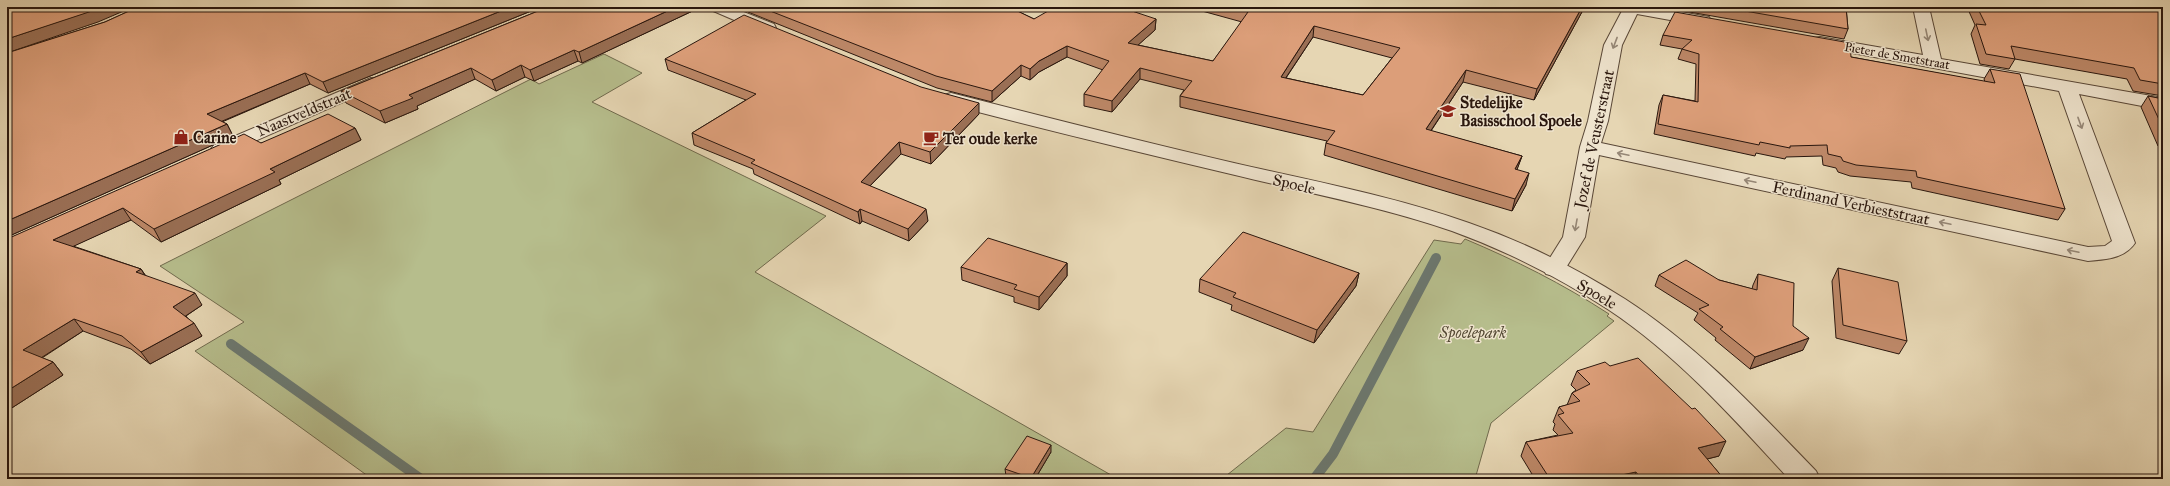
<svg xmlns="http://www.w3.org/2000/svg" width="2170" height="486" font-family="'IM FELL Great Primer',serif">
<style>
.green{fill:#b6bd8c;stroke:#706a4d}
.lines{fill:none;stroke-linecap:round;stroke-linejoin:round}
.stream{stroke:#6b7870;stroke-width:10}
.minor-casing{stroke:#594737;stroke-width:2}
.tertiary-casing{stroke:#594737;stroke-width:2}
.minor{fill:#efe4ce;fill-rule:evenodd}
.tertiary{fill:#efe4ce;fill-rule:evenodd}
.wall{fill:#bd8868;stroke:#2a170e;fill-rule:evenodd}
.shaded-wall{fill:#9a6f55;stroke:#2a170e}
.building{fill:#dc9e79;stroke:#2a170e;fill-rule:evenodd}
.oneway{stroke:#968878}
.labels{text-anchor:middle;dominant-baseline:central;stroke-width:3;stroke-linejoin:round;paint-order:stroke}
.far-street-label{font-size:13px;fill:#2a170e;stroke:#efe4ce}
.poi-label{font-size:16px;font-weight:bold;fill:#2a170e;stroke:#efe4ce;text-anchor:start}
.street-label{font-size:16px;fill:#2a170e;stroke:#efe4ce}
.park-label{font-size:16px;font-style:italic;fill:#544934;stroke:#efe4ce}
</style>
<rect width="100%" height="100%" fill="#e6d6b3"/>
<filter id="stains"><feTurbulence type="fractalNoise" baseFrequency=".005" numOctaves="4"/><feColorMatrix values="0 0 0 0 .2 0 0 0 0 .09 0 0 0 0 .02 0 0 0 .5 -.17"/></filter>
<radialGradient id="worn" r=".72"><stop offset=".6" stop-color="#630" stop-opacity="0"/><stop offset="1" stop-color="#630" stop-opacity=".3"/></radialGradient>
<!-- green -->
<g class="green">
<path d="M604 54 642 73 592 102 826 216 755 272 1118 479H372L195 351 244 322 160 266 531 79 539 84Z"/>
<path d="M1465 239C1515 260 1563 284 1609 314L1607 316 1614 321 1491 423 1475 479H1222L1286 428 1313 432 1434 240 1461 244Z"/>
</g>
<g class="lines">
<!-- stream -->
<g class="stream">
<path d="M231 344 421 479"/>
<path d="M1314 479 1333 454 1436 258"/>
</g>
<defs>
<path id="minor" d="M1624 7H1653L1703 16 1709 17 1711 21 1709 25 1703 26 1637 14 1622 45 1608 121 1601 143 2088 247 2105 246 2112 241 2059 91 1820 47 1814 46 1811 42 1814 38 1820 37 1923 55 1913 7H1929L1941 59 2163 98V110L2079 94 2135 243C2124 259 2106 259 2088 261L1599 155 1585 237 1562 274 1554 276 1546 274 1543 269 1563 237 1580 147 1588 121 1604 45Z"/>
<g id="tertiary">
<path d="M709 7H731L774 24 776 28 774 32H762L711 10Z"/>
<path d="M371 78 377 79 380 83 377 87 228 153 221 155 214 153 211 149 214 145Z"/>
<path d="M951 93C1045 117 1139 141 1234 163 1312 181 1393 196 1469 223 1524 242 1576 268 1625 299 1698 346 1757 410 1816 471L1820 479H1789C1734 419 1678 356 1609 310 1560 278 1507 251 1452 231 1382 207 1308 193 1235 175 1138 152 1041 129 944 103L942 99 944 95Z"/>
</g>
</defs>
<!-- minor casing -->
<use href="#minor" class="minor-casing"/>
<!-- tertiary casing -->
<use href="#tertiary" class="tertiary-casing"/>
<!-- minor -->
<use href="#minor" class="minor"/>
<!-- tertiary -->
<use href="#tertiary" class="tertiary"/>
</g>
<!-- wall -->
<g class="wall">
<path d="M138 7H541L328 93 310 84 222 122 227 124 233 136 7 237V53L105 22Z"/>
<path d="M548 7H701L582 63 578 61 534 81 525 77 496 91 475 79 417 106 418 109 385 123 346 103 341 91Z"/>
<path d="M746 7H1009L1034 19H1156L1155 30 1138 45 1213 61 1242 22 1202 11V7H1584L1583 10 1534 100 1463 82 1431 131 1522 156 1517 169 1526 185 1512 211 1324 155 1326 143 1327 141 1180 107V96L1184 90 1140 79 1112 112 1084 106V94L1103 70 1067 57 1039 72 1030 80 1021 76 992 102 937 88 748 12ZM1313 37 1392 58 1363 95 1286 78Z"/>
<path d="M1679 7H1846L1848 29 1844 39 1678 10Z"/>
<path d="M1967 7H2163V96L2133 91 2127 79 2015 59 2009 69 1980 64 1971 34 1975 25Z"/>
<path d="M1663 35 1851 57 1985 82 1984 79 1990 69 2065 209 2058 220 1912 188 1911 182 1850 176 1838 172 1836 168 1823 165 1822 156 1786 157 1785 159 1756 153 1755 156 1654 134 1659 105 1663 95 1695 101 1696 64 1678 59 1682 49 1660 45Z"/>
<path d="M665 59 979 114 931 164 901 154 870 186 928 221 909 241 862 221 860 224 754 174 753 169 694 145 692 133 746 100 668 70Z"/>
<path d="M2148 96 2163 99V146H2158L2141 107Z"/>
<path d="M355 128 361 140 279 180 281 184 161 242 131 220 73 246 141 269 146 276 202 305 186 316 202 336 150 364 131 349 83 331 42 358 53 362 63 375 7 411V239L261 143Z"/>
<path d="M1067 263V276L1039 310 1014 302V297L962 280 961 267Z"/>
<path d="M1838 268 1907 341 1899 354 1836 338 1832 281Z"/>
<path d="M1359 273 1356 286 1314 343 1231 310 1232 305 1199 292 1200 279Z"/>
<path d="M1758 274 1793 326 1803 350 1750 369 1715 340 1716 338 1694 320 1698 313 1655 286 1659 275 1719 280 1752 289 1753 285Z"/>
<path d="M1610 366 1719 456 1707 459 1724 479H1535L1521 456 1526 442 1558 435 1553 430 1555 424 1553 422 1559 407 1567 405 1572 393 1576 390 1571 385 1577 371Z"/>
<path d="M1051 452 1035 479H1014L1006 476 1005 469Z"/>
</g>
<!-- shaded-wall -->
<g class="shaded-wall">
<path d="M102 7H133L98 22 7 53V39Z"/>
<path d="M511 7H541L328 93 323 82Z"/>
<path d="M676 7H701L582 63 579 52Z"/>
<path d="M1582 7H1584L1583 10 1534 100 1537 89Z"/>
<path d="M1156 19 1155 30 1128 54V43Z"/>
<path d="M1314 26 1313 37 1279 88 1281 77Z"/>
<path d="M1067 46V57L1039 72 1030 80V69L1039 61Z"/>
<path d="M574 50 578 61 534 81 530 70Z"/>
<path d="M521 65 525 77 496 91 492 80Z"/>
<path d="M1021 65V76L992 102V91Z"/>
<path d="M471 68 475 79 417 106 418 109 385 123 380 111 409 95Z"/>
<path d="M1140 68V79L1112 112V101Z"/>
<path d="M1466 70 1463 82 1424 141 1426 129Z"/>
<path d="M305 73 310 84 213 125 207 114Z"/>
<path d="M979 103V114L931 164 930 152Z"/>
<path d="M227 124 233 136 7 237V221Z"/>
<path d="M355 128 361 140 279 180 281 184 161 242 154 229 270 169Z"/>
<path d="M899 142 901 154 862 194 861 182Z"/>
<path d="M1522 156 1518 167 1512 181 1515 169Z"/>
<path d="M1529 173 1526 185 1512 211 1515 199Z"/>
<path d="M123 208 131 220 61 252 53 240Z"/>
<path d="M860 209 862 221 860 224 858 212Z"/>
<path d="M926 209 928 221 909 241 908 229Z"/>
<path d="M1067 263V276L1039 310V297Z"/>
<path d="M141 269 149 282 136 272Z"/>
<path d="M1359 273 1356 286 1314 343 1317 330Z"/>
<path d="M195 293 202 305 181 319 173 307Z"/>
<path d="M74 319 83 331 33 363 23 350Z"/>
<path d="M194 323 202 336 150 364 141 352Z"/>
<path d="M1809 338 1803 350 1750 369 1755 357Z"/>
<path d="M53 362 63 375 7 411V391Z"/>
<path d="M1726 441 1719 456 1691 463 1698 448Z"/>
<path d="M1051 445V452L1035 479H1031V478Z"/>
<path d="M1636 472 1633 479H1602Z"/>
</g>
<!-- building -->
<g class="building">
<path d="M7 7H102L92 11 7 39Z"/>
<path d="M138 7H511L323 82 305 73 207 114 227 124 7 221V53L105 22Z"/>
<path d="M548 7H676L579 52 574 50 530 70 521 65 492 80 471 68 409 95 413 98 380 111 341 91Z"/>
<path d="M760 7H1009L1034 19 1055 7H1120L1156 19 1128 43 1213 61 1248 12 1227 7H1582L1537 89 1466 70 1426 129 1522 156 1515 169 1529 173 1515 199 1326 143 1335 131 1180 96 1192 81 1140 68 1112 101 1084 94 1109 61 1067 46 1039 61 1030 69 1021 65 992 91 936 76ZM1314 26 1400 48 1363 95 1281 77Z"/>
<path d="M1722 7H1846L1848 29Z"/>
<path d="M1977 7H2163V84L2140 80 2134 68 2011 46 2015 59 1986 54 1976 24 1986 25Z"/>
<path d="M1675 12 1850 43 1851 57 1995 83 1990 69 2020 74 2065 209 1917 177 1916 171 1856 165 1843 161 1841 157 1828 154 1827 145 1790 146V148L1760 142 1759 145 1658 124 1663 95 1698 102 1699 54 1682 49 1692 40 1663 35Z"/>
<path d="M744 15 921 87 979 103 930 152 899 142 861 182 926 209 908 229 860 209 858 212 751 163 755 160 692 133 756 94 665 59Z"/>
<path d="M2148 96 2163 99V128Z"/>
<path d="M328 114 355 128 270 169 275 172 154 229 123 208 53 240 141 269 136 272 195 293 173 307 194 323 141 352 122 336 74 319 23 350 53 362 7 391V239L244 134 261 143Z"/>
<path d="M1243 232 1359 273 1317 330 1233 297 1236 293 1200 279Z"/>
<path d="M988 238 1067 263 1039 297 1014 289 1017 285 961 267Z"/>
<path d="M1686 260 1719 280 1757 290 1758 274 1794 283 1793 326 1809 338 1755 357 1720 329 1723 327 1699 309 1709 305 1659 275Z"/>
<path d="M1838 268 1898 282 1907 341 1843 325Z"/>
<path d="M1638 358 1692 409 1695 408 1726 441 1698 448 1724 479H1641L1636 472 1602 479H1550L1526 442 1573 433 1558 415 1564 413 1559 407 1580 401 1572 393 1590 384 1577 371 1605 362 1610 366Z"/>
<path d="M1027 436 1051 445 1031 478 1005 469Z"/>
</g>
<!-- one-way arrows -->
<defs><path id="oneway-shaft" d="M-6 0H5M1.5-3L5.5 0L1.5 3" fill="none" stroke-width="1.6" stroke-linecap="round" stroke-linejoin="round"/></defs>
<g class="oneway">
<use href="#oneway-shaft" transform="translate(1927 35) rotate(78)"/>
<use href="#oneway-shaft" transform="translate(1615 43) rotate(111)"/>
<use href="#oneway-shaft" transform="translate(2080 123) rotate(70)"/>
<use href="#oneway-shaft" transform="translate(1623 154) rotate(-168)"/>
<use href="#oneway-shaft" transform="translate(1750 181) rotate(-168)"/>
<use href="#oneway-shaft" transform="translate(1945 223) rotate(-168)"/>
<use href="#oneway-shaft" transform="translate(1576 225) rotate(100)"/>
<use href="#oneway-shaft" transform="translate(2073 251) rotate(-168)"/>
</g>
<!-- icons -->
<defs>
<symbol id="school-bare" viewBox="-9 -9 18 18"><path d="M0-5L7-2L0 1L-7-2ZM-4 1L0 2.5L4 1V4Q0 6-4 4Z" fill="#8f2418" stroke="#efe4ce" stroke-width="2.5" paint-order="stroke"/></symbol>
<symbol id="shop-bare" viewBox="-9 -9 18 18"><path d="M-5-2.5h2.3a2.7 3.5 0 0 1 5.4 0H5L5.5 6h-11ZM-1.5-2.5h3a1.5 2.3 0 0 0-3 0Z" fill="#8f2418" stroke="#efe4ce" stroke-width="2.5" paint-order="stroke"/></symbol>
<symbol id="cafe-bare" viewBox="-9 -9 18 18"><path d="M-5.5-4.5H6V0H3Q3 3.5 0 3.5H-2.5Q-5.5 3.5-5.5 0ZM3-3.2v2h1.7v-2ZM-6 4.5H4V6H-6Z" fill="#8f2418" stroke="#efe4ce" stroke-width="2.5" paint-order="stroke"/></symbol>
</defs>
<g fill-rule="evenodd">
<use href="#school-bare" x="1437" y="100" width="22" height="22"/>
<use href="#shop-bare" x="170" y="126" width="22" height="22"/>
<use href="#cafe-bare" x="920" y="127" width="22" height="22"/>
</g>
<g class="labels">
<!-- far-street labels -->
<g class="far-street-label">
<text transform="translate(1897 56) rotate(10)">Pieter de Smetstraat</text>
</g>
<!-- poi labels -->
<g class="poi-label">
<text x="1460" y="102">Stedelijke<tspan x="1460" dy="18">Basisschool Spoele</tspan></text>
<text x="193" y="137">Carine</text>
<text x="943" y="138">Ter oude kerke</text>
</g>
<!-- street labels -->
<g class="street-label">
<text transform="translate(304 112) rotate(-23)">Naastveldstraat</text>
<text transform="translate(1594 139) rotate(-78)">Jozef de Veusterstraat</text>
<text transform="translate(1294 184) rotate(13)">Spoele</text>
<text transform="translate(1851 203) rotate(12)">Ferdinand Verbieststraat</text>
<text transform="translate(1597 294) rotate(31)">Spoele</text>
</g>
<!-- park labels -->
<g class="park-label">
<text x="1473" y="332">Spoelepark</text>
</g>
</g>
<!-- margin -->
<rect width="2170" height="486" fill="none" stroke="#e6d6b3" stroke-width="24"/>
<rect x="8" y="8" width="2154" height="470" fill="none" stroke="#2a170e" stroke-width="2"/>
<rect x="12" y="12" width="2146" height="462" fill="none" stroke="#2a170e"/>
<rect width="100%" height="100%" filter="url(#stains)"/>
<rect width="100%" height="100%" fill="url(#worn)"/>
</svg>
